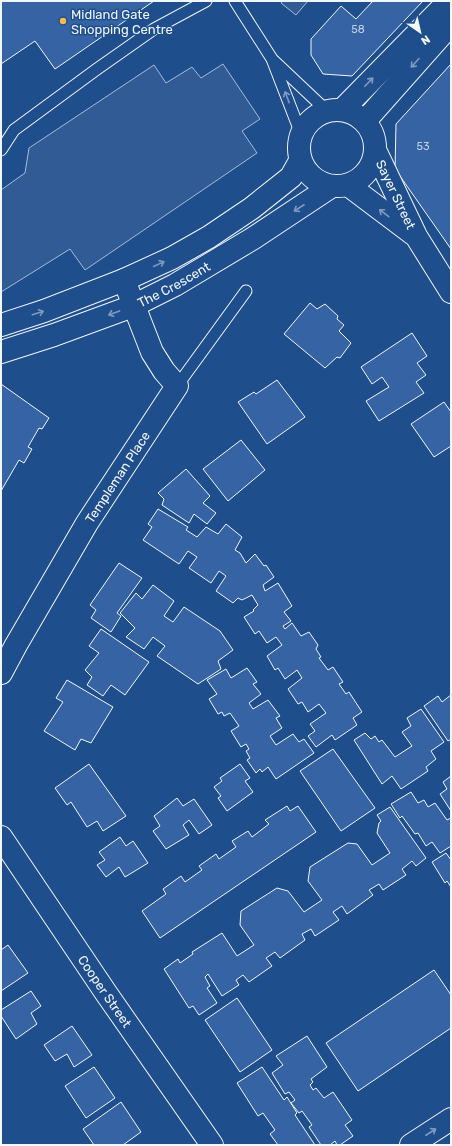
<svg xmlns="http://www.w3.org/2000/svg" width="452" height="1146" font-family="Rubik,sans-serif">
<style>
.built{fill:#305b95;stroke:#a8bbd7}
.building{fill:#3563a3;stroke:#f2f6ff}
.lines{fill:none;stroke-linecap:round;stroke-linejoin:round}
.lane-casing{stroke:#f2f6ff;stroke-width:13}
.street-casing{stroke:#f2f6ff;stroke-width:24}
.secondary-casing{stroke:#f2f6ff;stroke-width:24}
.primary-casing{stroke:#f2f6ff;stroke-width:24}
.lane{stroke:#1f4e8c;stroke-width:11}
.street{stroke:#1f4e8c;stroke-width:22}
.secondary{stroke:#1f4e8c;stroke-width:22}
.primary{stroke:#1f4e8c;stroke-width:22}
.oneway{stroke:#7e9ac0}
.poi-dot{fill:#ffb74d;stroke:#1f4e8c;stroke-width:1.5}
.labels{text-anchor:middle;dominant-baseline:central;stroke-width:3;stroke-linejoin:round;paint-order:stroke}
.number-label{font-size:11px;fill:#c3d1e8}
.poi-label{font-size:13px;fill:#f2f6ff;stroke:#1f4e8c;text-anchor:start}
.street-label{font-size:13px;fill:#f2f6ff;stroke:#1f4e8c}
</style>
<rect width="100%" height="100%" fill="#1f4e8c"/>
<!-- built -->
<g class="built">
<path d="M283 1H308L296 15 281 3Z"/>
<path d="M223 64 260 119 242 131 257 153 85 270 70 249 1 292V190L25 173 29 148 154 65 166 83 192 67 201 78Z"/>
</g>
<!-- building -->
<g class="building">
<path d="M1 1H154L55 69 35 41 1 64Z"/>
<path d="M373 1H423L352 76 323 74 311 55V39L341 6 356 19Z"/>
<path d="M451 64V249L395 169 396 124Z"/>
<path d="M310 303 317 309 325 304 338 316 337 319 344 325 339 331 351 343 340 358 337 357 325 368 284 334Z"/>
<path d="M412 333 427 356 417 363 426 375 416 382 424 393 379 421 366 401 389 387 382 377 372 384 361 367Z"/>
<path d="M277 380 305 417 267 444 238 402 254 392 256 394Z"/>
<path d="M1 384 49 418 42 429 39 428 28 447 32 449 24 463 19 460 1 491Z"/>
<path d="M444 402 451 412V446L434 457 411 424Z"/>
<path d="M241 440 265 470 228 501 203 469Z"/>
<path d="M186 469 210 496 203 503 216 513 207 524 194 514 189 523 162 505 164 499 158 493Z"/>
<path d="M158 509 188 527 186 530 197 537 206 527 218 534 226 524 242 537 235 550 240 553 246 563 255 554 264 566 266 565 274 577 263 585 265 591 278 583 292 606 284 612 291 621 283 626 285 629 292 623 301 636 309 632 318 645 316 649 321 657 319 658 328 670 333 667 343 682 339 684 346 694 349 692 362 712 353 718 357 725 335 740 332 735 316 747 308 736 315 731 310 724 326 713 319 704 308 712 302 702 298 704 288 689 302 678 297 670 285 679 278 668 275 670 267 656 282 645 276 637 267 643 259 631 255 634 244 617 254 611 253 610 258 605 252 595 242 600 238 598 233 603 216 591 226 576 219 571 211 583 189 568 197 557 188 551 179 564 143 540 152 527 148 524Z"/>
<path d="M119 563 142 578 117 613 121 616 111 632 91 618 96 610 90 605Z"/>
<path d="M153 585 174 601 164 616 173 622 184 607 220 631 233 650 218 661 221 669 198 684 157 656 165 646 153 637 144 649 126 637 135 628 120 613 136 593 142 599Z"/>
<path d="M101 629 149 662 125 695 111 685 103 696 87 685 92 677 85 670 99 653 89 646Z"/>
<path d="M247 668 257 682 253 684 261 694 249 703 253 709 268 700 280 716 276 718 282 728 270 736 276 745 293 734 299 742 304 739 314 753 276 779 268 767 262 772 260 769 256 773 247 760 250 758 246 751 249 749 246 744 241 747 231 731 239 726 230 713 224 716 222 712 218 714 209 699 217 694 207 680 226 669 231 678Z"/>
<path d="M67 680 113 707 91 743 81 739 75 750 44 731 63 702 56 698Z"/>
<path d="M451 695V739L448 741 424 706 438 696 442 702Z"/>
<path d="M421 709 444 742 431 751 436 759 426 767 428 771 401 789 392 776 382 784 354 740 365 733 371 739 375 736 379 742 382 740 395 757 412 746 402 732 411 726 407 718Z"/>
<path d="M333 749 375 808 341 831 300 771Z"/>
<path d="M89 764 126 816 103 831 97 821 87 827 71 802 67 805 55 788Z"/>
<path d="M240 764 250 778 245 781 253 792 227 811 218 798 221 796 214 787 222 781 220 778Z"/>
<path d="M451 776V811L440 794 447 789 443 782Z"/>
<path d="M411 792 418 803 424 800 428 807 435 803 447 820 451 818V846L440 853 432 842 426 846 418 833 415 834 402 816 400 818 391 804Z"/>
<path d="M177 798 183 806 194 799 212 825 199 834 189 820 183 825 189 835 166 849 153 831 160 826 154 816Z"/>
<path d="M287 806 290 811 298 806 316 832 160 938 142 911 166 894 163 889 181 876 185 882 202 870 199 866 216 854 219 859 236 847 232 841 248 831 252 837 269 824 265 820Z"/>
<path d="M390 807 426 858 416 866 412 861 402 869 406 875 383 890 379 884 369 890 373 895 347 914 342 906 333 912 339 920 315 936 311 929 302 934 305 940 280 958 275 952 266 958 272 966 249 982 243 975 236 980 239 985 222 996 208 974 205 977 210 986 207 988 217 1003 199 1015 193 1006 189 1008 164 969 178 959 180 963 193 954 192 952 222 933 237 956 254 945 240 925 241 911 277 888 288 891 304 912 322 900 308 881 310 867 348 843 357 844 372 865 390 853 377 833 379 823 381 821 377 815Z"/>
<path d="M120 837 126 846 133 841 148 863 125 877 119 867 106 877 97 865 105 860 99 852Z"/>
<path d="M446 853 451 860V887L447 881 445 883 432 862Z"/>
<path d="M8 945 28 973 1 991V950Z"/>
<path d="M434 970 451 995V1028L358 1091 326 1043Z"/>
<path d="M31 991 41 1006 31 1013 37 1024 16 1039 1 1016V1010Z"/>
<path d="M237 998 272 1050 240 1072 205 1020Z"/>
<path d="M72 1026 92 1055 74 1067 67 1054 55 1061 44 1045Z"/>
<path d="M307 1036 327 1067 311 1079 313 1082 310 1085 313 1090 316 1088 324 1098 333 1092 352 1120 345 1125 353 1136 340 1145H337L335 1141 330 1145H321L309 1127 312 1125 302 1111 299 1113 291 1103 295 1100 289 1092 285 1094 272 1073 283 1065 276 1056Z"/>
<path d="M94 1067 115 1098 86 1118 65 1086Z"/>
<path d="M262 1067 284 1100 287 1097 297 1113 295 1115 315 1145H278L270 1134 275 1130 263 1113 258 1116 237 1083Z"/>
<path d="M121 1102 141 1132 123 1145H94L83 1129Z"/>
</g>
<g class="lines">
<defs>
<g id="lane">
<path d="M235 1 272 59 301 134"/>
<path d="M274 61 327 111"/>
<path d="M1 150 14 130 97 69 154 29 206 1"/>
<path d="M177 386 246 291"/>
</g>
<g id="street">
<path id="s1" d="M376 152 416 236 451 292"/>
<path d="M348 185 413 234"/>
<path id="s2" d="M1 673 16 645 87 523 177 386 164 371 152 352 124 280"/>
<path id="s3" d="M1 837 106 993 212 1145"/>
</g>
<g id="secondary">
<circle cx="337" cy="148" r="38"/>
<path d="M342 110 449 1"/>
<path d="M365 121 451 24"/>
<path d="M1 325 44 311 124 280 172 258 209 237 252 208 291 177 300 161"/>
<path id="s4" d="M1 352 54 335 133 306 175 285 252 239 332 186"/>
</g>
<path id="primary" d="M411 1145 451 1119"/>
</defs>
<!-- lane casing -->
<use href="#lane" class="lane-casing"/>
<!-- street casing -->
<use href="#street" class="street-casing"/>
<!-- secondary casing -->
<use href="#secondary" class="secondary-casing"/>
<!-- primary casing -->
<use href="#primary" class="primary-casing"/>
<!-- lane -->
<use href="#lane" class="lane"/>
<!-- street -->
<use href="#street" class="street"/>
<!-- secondary -->
<use href="#secondary" class="secondary"/>
<!-- primary -->
<use href="#primary" class="primary"/>
</g>
<!-- one-way arrows -->
<defs><path id="oneway-shaft" d="M-6 0H5M1.5-3L5.5 0L1.5 3" fill="none" stroke-width="1.6" stroke-linecap="round" stroke-linejoin="round"/></defs>
<g class="oneway">
<use href="#oneway-shaft" transform="translate(415 63) rotate(132)"/>
<use href="#oneway-shaft" transform="translate(369 82) rotate(-46)"/>
<use href="#oneway-shaft" transform="translate(287 97) rotate(-111)"/>
<use href="#oneway-shaft" transform="translate(299 208) rotate(147)"/>
<use href="#oneway-shaft" transform="translate(384 213) rotate(-143)"/>
<use href="#oneway-shaft" transform="translate(159 264) rotate(-25)"/>
<use href="#oneway-shaft" transform="translate(38 313) rotate(-18)"/>
<use href="#oneway-shaft" transform="translate(114 313) rotate(160)"/>
<use href="#oneway-shaft" transform="translate(431 1132) rotate(-33)"/>
</g>
<!-- markers -->
<circle class="poi-dot" cx="63" cy="21" r="4"/>
<g class="labels">
<!-- number labels -->
<g class="number-label">
<text x="358" y="29">58</text>
<text x="423" y="146">53</text>
</g>
<!-- poi labels -->
<g class="poi-label">
<text x="71" y="14">Midland Gate<tspan x="71" dy="15">Shopping Centre</tspan></text>
</g>
<!-- street labels -->
<g class="street-label">
<text stroke="none"><textPath href="#s1" startOffset="47">Sayer Street</textPath></text>
<text stroke="none"><textPath href="#s4" startOffset="186">The Crescent</textPath></text>
<text stroke="none"><textPath href="#s2" startOffset="228">Templeman Place</textPath></text>
<text stroke="none"><textPath href="#s3" startOffset="186">Cooper Street</textPath></text>
</g>
</g>
<!-- border -->
<rect width="452" height="1146" fill="none" stroke="#f2f6ff" stroke-width="4"/>
<!-- north arrow -->
<g transform="translate(420 32) rotate(146)" stroke="#1f4e8c" stroke-width="3" paint-order="stroke">
<path d="M0-3L7 15L0 10L-7 15Z" fill="#f2f6ff"/>
<text y="-6" font-size="11" font-weight="bold" text-anchor="middle" fill="#f2f6ff">N</text>
</g>
</svg>
